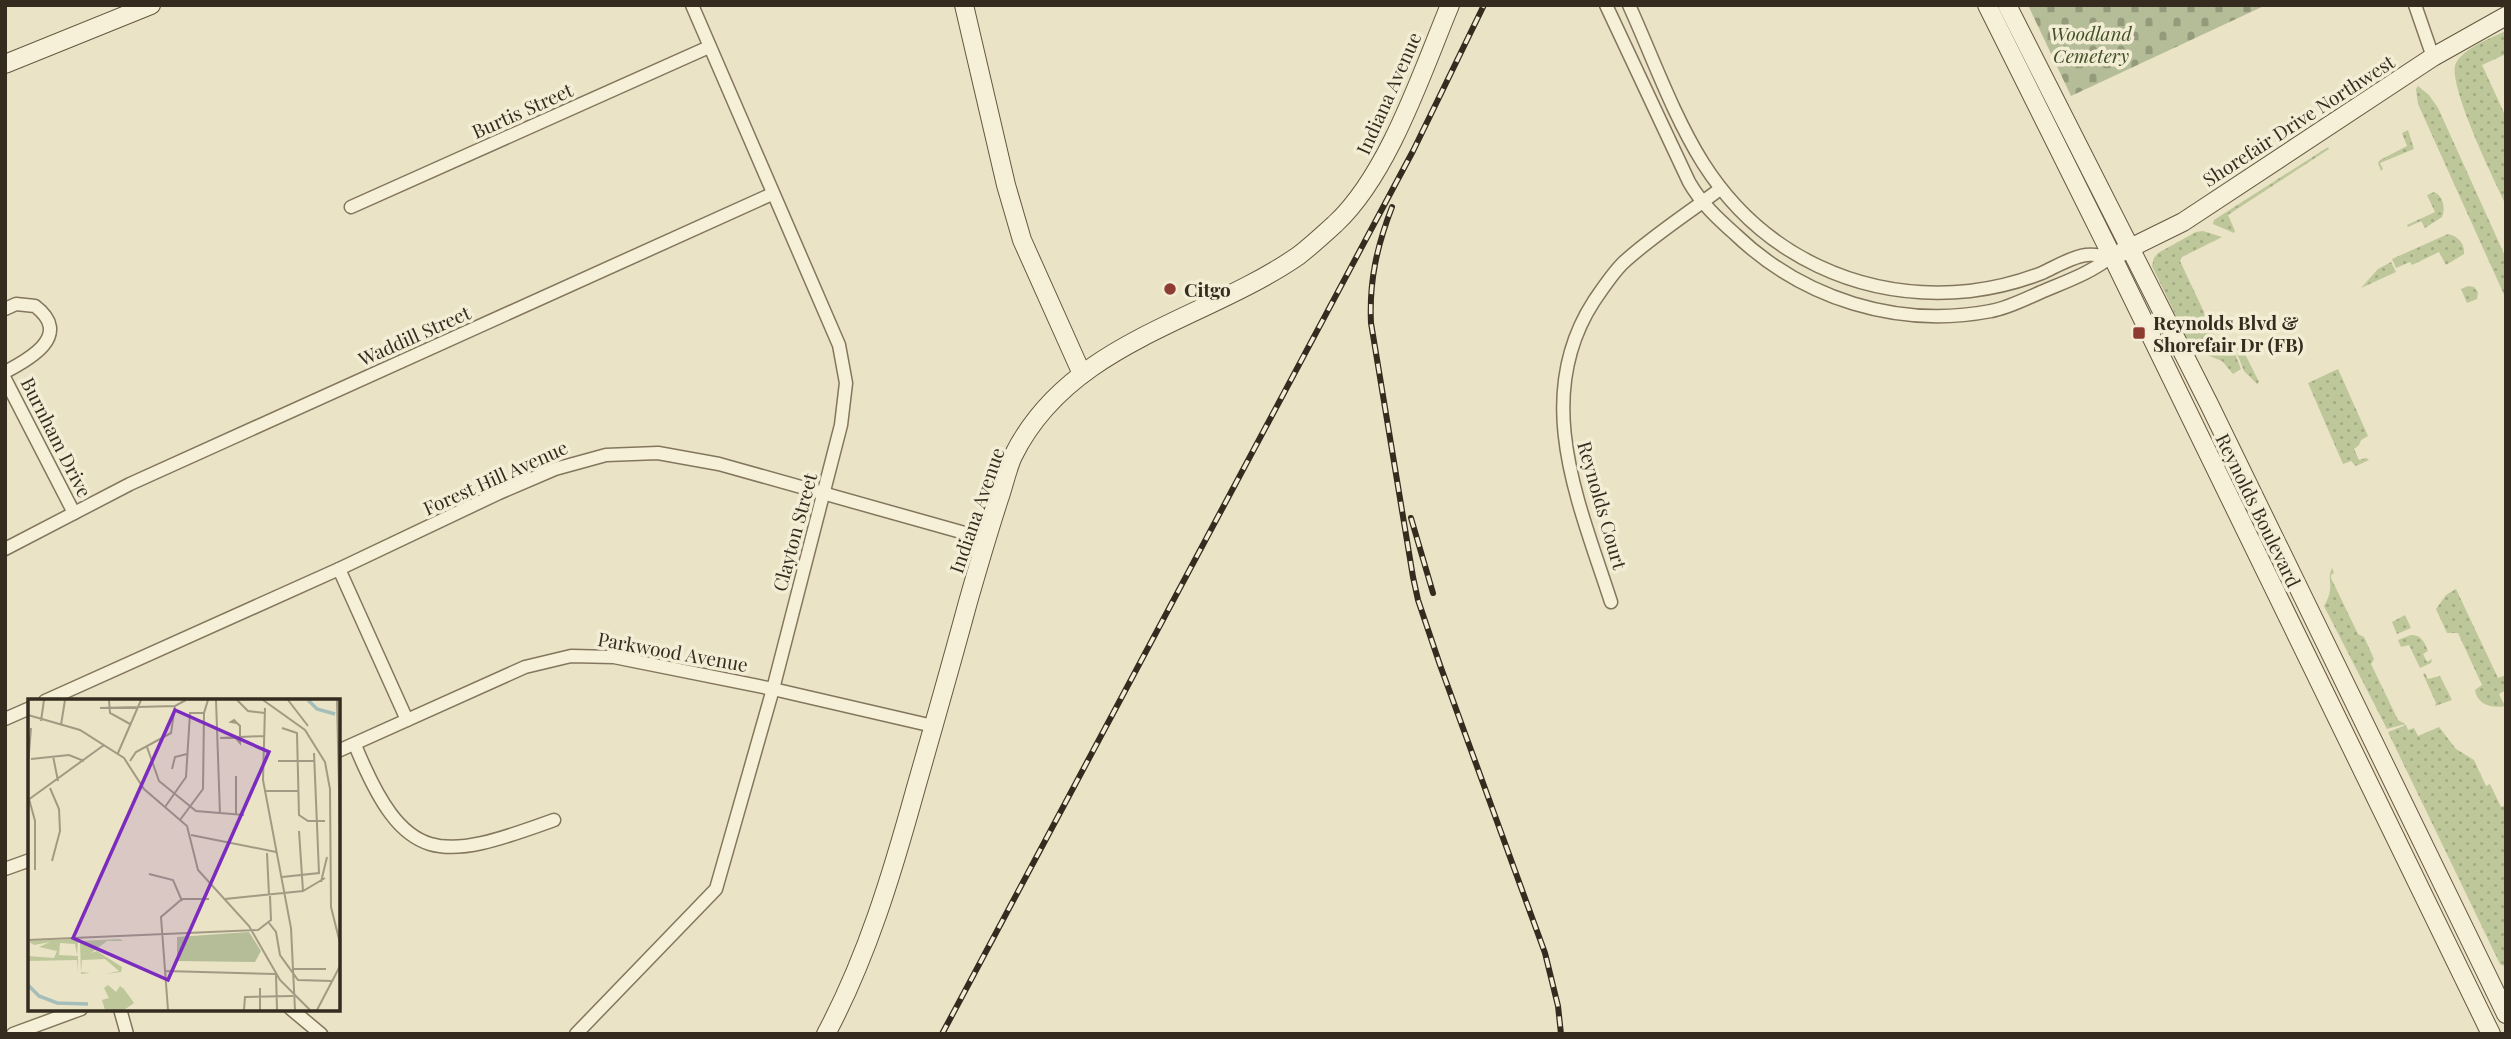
<svg xmlns="http://www.w3.org/2000/svg" width="2511" height="1039" font-family="'Playfair Display',serif">
<style>
.grass{fill:url(#grass-dots)}
.cemetery{fill:url(#cemetery-stones)}
.lines{fill:none;stroke-linecap:round;stroke-linejoin:round}
.street-casing{stroke:#84765d;stroke-width:15}
.secondary-casing{stroke:#665740;stroke-width:20}
.street{stroke:#f6f0d8;stroke-width:12}
.secondary{stroke:#f6f0d8;stroke-width:18}
.rail-casing{stroke:#352c1f;stroke-width:6}
.rail{stroke:#f2edd4;stroke-width:3.5;stroke-dasharray:10;stroke-linecap:butt}
.poi-dot{fill:#8e3b32;stroke:#f2edd4;stroke-width:2.5}
.labels{text-anchor:middle;dominant-baseline:central;stroke-width:7;stroke-linejoin:round;paint-order:stroke}
.park-label{font-size:19px;font-style:italic;fill:#415028;stroke:#f2edd4}
.street-label{font-size:19px;fill:#352c1f;stroke:#f2edd4}
.poi-label{font-size:19px;font-weight:bold;fill:#352c1f;stroke:#f2edd4;text-anchor:start}
.inset-river{fill:none;stroke:#a6beba;stroke-width:3.5}
.inset-road{fill:none;stroke:#a29a83;stroke-width:2}
.view{fill:#7b2cbf;fill-opacity:0.15;stroke:#7b2cbf;stroke-width:3.5}
.inset-edge{fill:none;stroke:#352c1f;stroke-width:3.5}
</style>
<defs>
<pattern id="grass-dots" width="8" height="8" patternUnits="userSpaceOnUse" patternTransform="scale(1.75)"><rect width="8" height="8" fill="#bdc79a"/><path d="M2 2h.1M6 6h.1" fill="none" stroke="#a3ab84" stroke-width="1.8" stroke-linecap="round"/></pattern>
<pattern id="cemetery-stones" width="16" height="16" patternUnits="userSpaceOnUse" patternTransform="scale(1.75)"><rect width="16" height="16" fill="#b5bd98"/><path d="M2 7V4a2 2 0 0 1 4 0v3zM10 15v-3a2 2 0 0 1 4 0v3z" fill="#949a7b"/></pattern>
</defs>
<rect width="100%" height="100%" fill="#eae3c5"/>
<!-- grass -->
<g class="grass">
<path d="M2506 31V54L2482 65 2506 117V205C2495 182 2446 82 2456 63 2464 48 2491 38 2506 31Z"/>
<path d="M2418 86 2429 95 2438 108 2506 258V299L2418 104 2416 89Z"/>
<path d="M2408 130 2414 149 2380 163 2383 169 2381 171 2378 163 2380 160 2407 146 2402 133Z"/>
<path d="M2328 147 2329 149 2228 215 2235 231 2234 233 2213 224 2214 220Z"/>
<path d="M2434 192C2443 196 2446 208 2442 217L2425 228 2421 221 2408 227 2407 225 2435 212 2427 195Z"/>
<path d="M2203 231 2222 237 2182 257 2180 261 2219 344H2223L2234 339 2237 345 2234 351 2241 369 2233 374 2222 361 2192 349 2152 266 2154 258 2158 253 2196 232Z"/>
<path d="M2448 234C2458 236 2465 244 2464 254L2446 265 2439 252 2412 265 2410 262 2396 268 2392 259Z"/>
<path d="M2391 262 2396 272 2361 288 2378 269Z"/>
<path d="M2468 286 2474 287 2478 292 2477 299 2467 303 2461 289Z"/>
<path d="M2238 348 2244 352 2259 382 2257 384 2244 371 2236 351Z"/>
<path d="M2338 369 2368 436 2361 440 2359 445 2354 449 2359 460 2366 458 2369 460 2356 466 2351 461 2343 464 2308 383Z"/>
<path d="M2332 568 2334 573 2331 575V578L2358 634 2364 637 2374 659 2371 664 2398 720 2405 724 2387 729 2324 606C2336 586 2326 581 2332 568Z"/>
<path d="M2456 589 2498 678 2506 675V690L2499 694 2505 706C2491 709 2477 704 2475 690L2482 685 2458 633H2447L2436 609 2446 595Z"/>
<path d="M2405 615 2411 628 2397 634 2392 622Z"/>
<path d="M2411 635C2422 635 2424 642 2428 651L2423 654 2427 662 2432 659 2431 663 2420 668 2409 645 2401 647 2398 640Z"/>
<path d="M2425 673 2428 679 2440 676 2452 700 2435 706 2436 703 2423 674Z"/>
<path d="M2406 725 2408 730 2414 728 2418 736 2439 727 2456 749 2474 760 2486 786 2490 784 2501 807 2506 805V967L2500 964 2388 732Z"/>
</g>
<!-- cemetery -->
<path class="cemetery" d="M2028 5H2266L2071 96Z"/>
<g class="lines">
<defs>
<g id="street">
<path d="M1606 5 1689 182C1701 203 1717 218 1735 234 1803 299 1898 329 1991 311 2009 308 2029 297 2046 290 2070 280 2092 272 2112 256"/>
<path d="M1629 5C1653 58 1673 115 1703 163 1762 256 1862 302 1970 291 1995 288 2019 282 2042 273 2055 267 2071 257 2086 255 2094 254 2104 256 2112 256"/>
<path d="M2415 5 2433 57"/>
<path d="M351 207 709 47"/>
<path d="M5 309 16 304 35 306C73 335 30 359 5 372"/>
<path d="M5 379 74 513"/>
<path d="M5 549 130 484 772 194"/>
<path d="M339 569 407 720"/>
<path d="M1611 602C1579 503 1531 398 1594 301 1603 288 1612 274 1623 263 1651 237 1690 212 1720 189"/>
<path d="M45 701 339 569 499 493 555 469 606 455 658 453 719 464 986 539"/>
<path d="M5 719 30 708"/>
<path d="M355 745C405 867 439 862 554 820"/>
<path d="M338 751 525 667 571 656 614 657 773 689 933 726"/>
<path d="M5 869 30 860"/>
<path d="M120 1009 127 1034"/>
<path d="M291 1009 321 1034"/>
<path d="M13 1034 81 1009"/>
<path d="M576 1034 716 889 773 689 841 425 846 383 839 345 692 5"/>
</g>
<g id="secondary">
<path d="M964 5 1006 185 1022 240 1082 374"/>
<path d="M1987 5 2112 256 2491 1034"/>
<path d="M2007 5 2209 404 2506 1014"/>
<path d="M5 64 151 5"/>
<path d="M2122 252 2183 222 2433 57 2506 16"/>
<path d="M826 1034C867 957 892 874 915 791 933 728 951 665 968 602 978 567 988 533 999 499 1004 485 1007 469 1013 456 1069 342 1202 322 1298 256 1311 246 1324 234 1336 223 1389 173 1422 72 1450 5"/>
</g>
</defs>
<!-- street casing -->
<use href="#street" class="street-casing"/>
<!-- secondary casing -->
<use href="#secondary" class="secondary-casing"/>
<!-- street -->
<use href="#street" class="street"/>
<!-- secondary -->
<use href="#secondary" class="secondary"/>
<defs>
<g id="rail">
<path d="M1392 207C1377 246 1369 281 1371 323L1413 577 1418 600 1440 665 1545 953 1558 1006 1561 1034"/>
<path d="M1411 518 1433 593"/>
<path d="M942 1034 1413 151 1484 5"/>
</g>
</defs>
<!-- rail casing -->
<use href="#rail" class="rail-casing"/>
<!-- rail -->
<use href="#rail" class="rail"/>
</g>
<!-- markers -->
<g class="poi-dot">
<circle cx="1170" cy="289" r="7"/>
<rect x="2132" y="326" width="14" height="14" rx="3.5"/>
</g>
<g class="labels">
<!-- park labels -->
<g class="park-label">
<text x="2091" y="33">Woodland<tspan x="2091" dy="22">Cemetery</tspan></text>
</g>
<!-- street labels -->
<g class="street-label">
<text transform="translate(1388 93) rotate(-66)">Indiana Avenue</text>
<text transform="translate(522 110) rotate(-24)">Burtis Street</text>
<text transform="translate(2298 120) rotate(-33)">Shorefair Drive Northwest</text>
<text transform="translate(414 335) rotate(-24)">Waddill Street</text>
<text transform="translate(57 437) rotate(63)">Burnham Drive</text>
<text transform="translate(495 477) rotate(-24)">Forest Hill Avenue</text>
<text transform="translate(1603 505) rotate(74)">Reynolds Court</text>
<text transform="translate(976 510) rotate(-71)">Indiana Avenue</text>
<text transform="translate(2259 510) rotate(64)">Reynolds Boulevard</text>
<text transform="translate(794 532) rotate(-75)">Clayton Street</text>
<text transform="translate(673 651) rotate(10)">Parkwood Avenue</text>
</g>
<!-- poi labels -->
<g class="poi-label">
<text x="1184" y="289">Citgo</text>
<text x="2153" y="322">Reynolds Blvd &amp;<tspan x="2153" dy="22">Shorefair Dr (FB)</tspan></text>
</g>
</g>
<!-- overview -->
<g transform="translate(28 699)">
<rect width="312" height="312" fill="#eae3c5"/>
<path d="M48 240 50 242 49 256 47 245 32 244 31 256 50 257V273L49 261 0 262V257L26 259 29 252 11 248 22 243 6 246 0 242ZM92 240 95 242H79L63 254 69 252 94 268 93 273 78 275 91 272 77 260 54 261 53 273 62 274 53 275 52 242Z" fill="#bdc79a"/>
<path d="M221 233 233 252 227 263 149 262V238Z" fill="#b5bd98"/>
<path d="M80 286 88 293 92 287 96 290 106 304 96 311H77L74 301 81 299 76 289Z" fill="#bdc79a"/>
<path class="inset-river" d="M280 1 289 10 307 15M0 286 11 297 29 304 60 305"/>
<path class="inset-road" d="M81 1 82 14 102 25M188 1 192 115M209 1 220 12 237 14M235 1 277 31 297 63 302 90 303 208 312 244M260 1 280 27M309 1 312 135M72 9 147 7 158 1M237 9 235 81 263 229 267 311M0 16 52 31 96 59 116 90 159 127 170 171 221 227 252 281 282 311M13 22 16 1M33 26 37 1M254 29 269 34 271 116 280 122H297M207 38 212 44V27L206 21 203 23 209 24M192 39 236 37M119 48 131 82 168 112 216 116M90 54 113 1M25 57 30 82M3 60 41 56 56 62M102 62 108 53 143 34 147 7M250 62H286M0 66 3 29M144 70 147 58 159 55M208 77V116M22 89 31 110 32 132 24 162M236 92H270M1 100 7 122V171M0 101 76 46M137 108 158 78 162 14H176M152 121 175 90 176 14 180 1M271 132 275 192M163 136 248 153M239 154 241 196M121 175 145 181 154 202M254 178 291 174 286 54M293 183 299 158M197 200 275 192 297 179M241 224 248 233 252 256 270 281 304 282M0 241 230 231 243 221 242 197M265 270H298M137 272 248 275 249 311M232 289V311M140 311 133 218 154 200H181M216 311 217 298 265 297M289 311 312 267"/>
<path class="view" d="M147 11 241 53 140 281 45 239Z"/>
<rect width="312" height="312" class="inset-edge"/>
</g>
<!-- border -->
<rect width="2511" height="1039" fill="none" stroke="#352c1f" stroke-width="14"/>
</svg>
